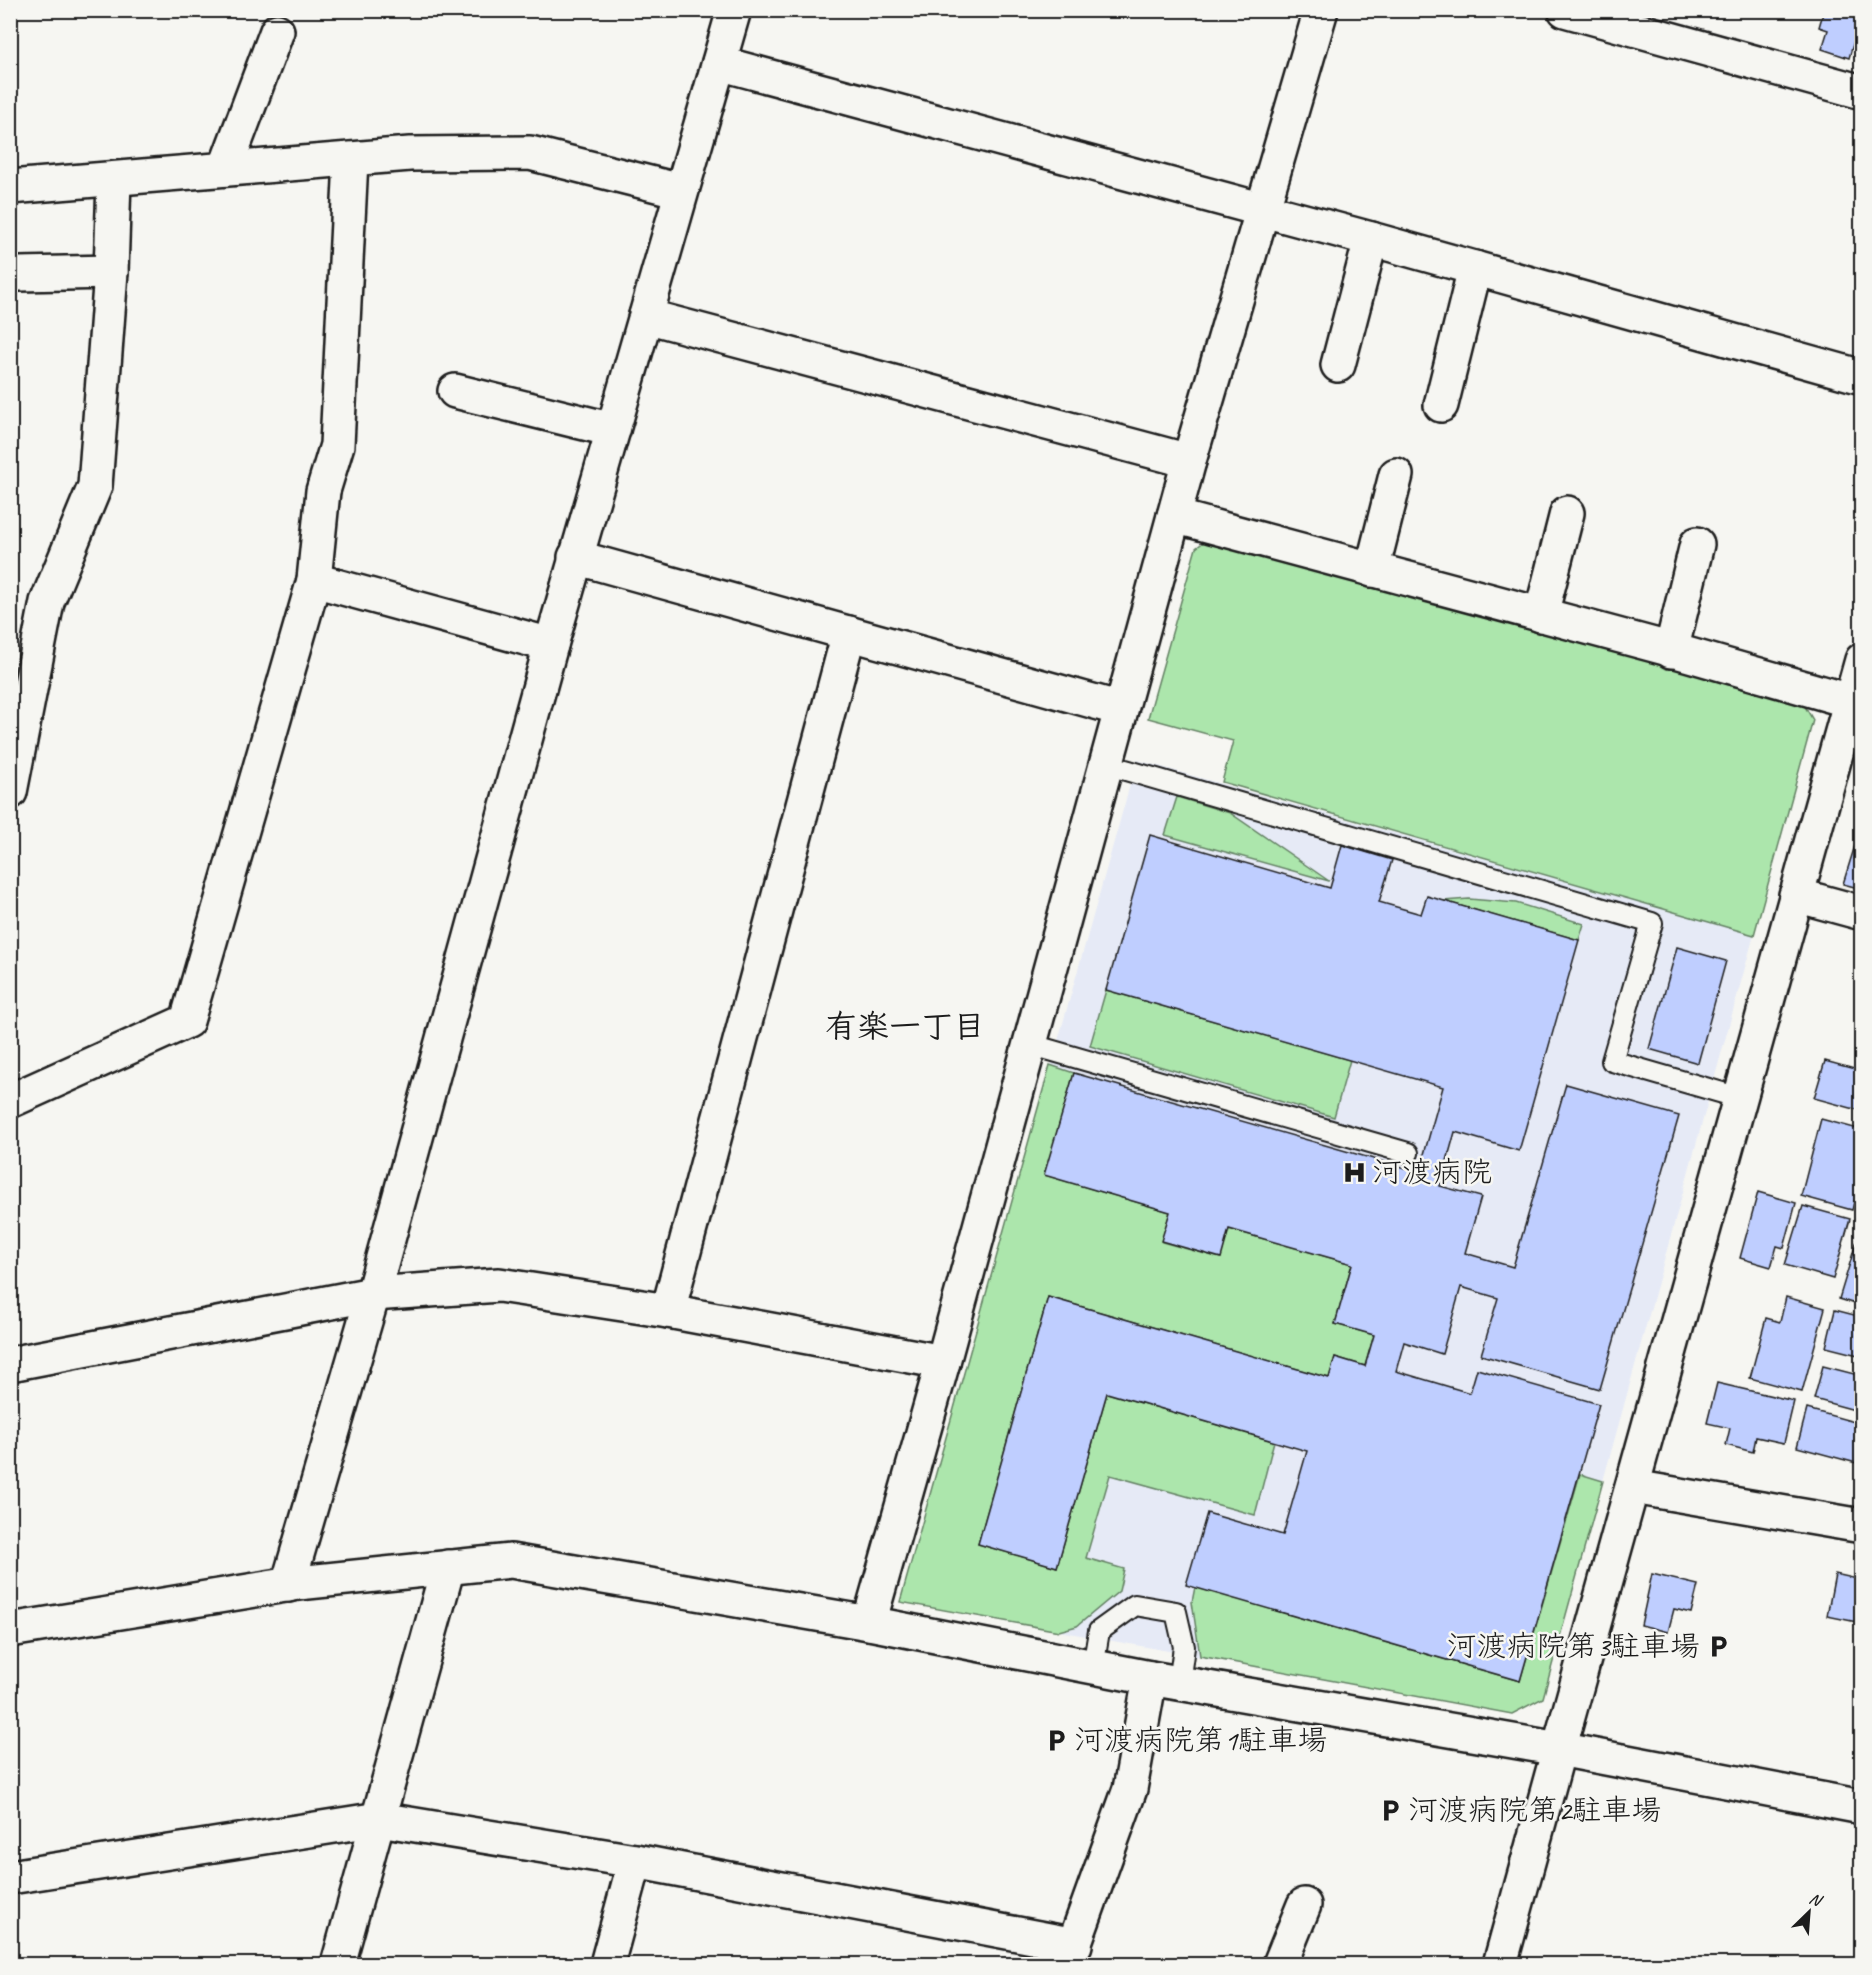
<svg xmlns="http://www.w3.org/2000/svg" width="1872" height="1975" font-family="Caveat,'Klee One',sans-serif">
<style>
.built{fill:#e6eaf6}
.green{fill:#ace6ac;stroke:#648164;stroke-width:1.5}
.building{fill:#bfceff;stroke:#1c1c1c;stroke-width:1.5}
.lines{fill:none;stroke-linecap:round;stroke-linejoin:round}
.lane-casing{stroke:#1c1c1c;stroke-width:24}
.street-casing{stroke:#1c1c1c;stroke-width:38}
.secondary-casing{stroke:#1c1c1c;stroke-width:38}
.lane{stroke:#f6f6f2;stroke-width:20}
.street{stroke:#f6f6f2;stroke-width:33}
.secondary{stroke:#f6f6f2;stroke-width:33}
.labels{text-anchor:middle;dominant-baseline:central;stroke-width:5;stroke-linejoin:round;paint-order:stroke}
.poi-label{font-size:30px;fill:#1c1c1c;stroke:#f6f6f2;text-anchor:start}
.neighbourhood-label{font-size:32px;font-weight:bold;fill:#1c1c1c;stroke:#f6f6f2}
</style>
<rect width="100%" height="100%" fill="#f6f6f2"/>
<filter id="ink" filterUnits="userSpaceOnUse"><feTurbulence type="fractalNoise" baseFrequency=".0167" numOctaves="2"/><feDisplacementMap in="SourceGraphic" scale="12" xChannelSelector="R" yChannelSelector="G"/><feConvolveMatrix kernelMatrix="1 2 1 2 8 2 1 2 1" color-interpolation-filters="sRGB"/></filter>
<g filter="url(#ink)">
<!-- built -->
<path class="built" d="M1137 760 1754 935 1543 1698 1512 1714 900 1602Z"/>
<!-- green -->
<g class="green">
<path d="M1209 538 1803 703 1813 720 1754 935 1222 782 1233 741 1148 718 1196 548Z"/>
<path d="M1177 797 1230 813 1329 881 1165 835Z"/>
<path d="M1469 899 1516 903 1584 924 1579 940 1443 901Z"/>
<path d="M1106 990 1350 1060 1334 1117 1090 1046Z"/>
<path d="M1050 1065 1074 1073 1045 1175 1170 1212 1162 1242 1220 1258 1229 1229 1352 1264 1335 1324 1374 1335 1365 1366 1335 1357 1329 1378 1048 1297 978 1544 1057 1567 1107 1393 1274 1441 1255 1515 1110 1475 1086 1558 1124 1569 1119 1591 1077 1626 1059 1631 900 1602Z"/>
<path d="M1580 1474 1603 1481 1543 1698 1512 1714 1200 1656 1192 1602 1195 1587 1520 1681Z"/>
</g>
<!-- building -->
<g class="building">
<path d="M1824 10H1862V33L1857 31 1849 58 1822 49 1828 30 1819 27Z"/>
<path d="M1862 823V889L1843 884Z"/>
<path d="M1150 835 1330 888 1342 845 1392 860 1379 902 1421 914 1427 896 1579 940 1519 1151 1455 1132 1440 1186 1481 1197 1465 1253 1513 1267 1566 1084 1679 1116 1600 1389 1481 1355 1498 1298 1461 1287 1442 1354 1404 1342 1396 1371 1470 1393 1477 1369 1599 1404 1520 1681 1186 1585 1207 1513 1283 1535 1307 1451 1107 1393 1057 1567 978 1544 1048 1297 1329 1378 1335 1357 1365 1366 1374 1335 1335 1324 1352 1264 1229 1229 1221 1258 1161 1241 1170 1212 1044 1175 1074 1073 1419 1172 1443 1087 1106 990Z"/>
<path d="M1677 947 1726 961 1698 1063 1649 1049Z"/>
<path d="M1825 1061 1862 1071V1111L1814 1098Z"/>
<path d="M1821 1119 1862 1130V1174L1852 1210 1801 1196Z"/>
<path d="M1758 1192 1796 1203 1784 1248 1777 1246 1771 1267 1740 1258Z"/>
<path d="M1803 1206 1850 1219 1833 1279 1785 1265Z"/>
<path d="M1857 1240 1862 1242V1306L1839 1299Z"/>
<path d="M1786 1297 1825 1308 1802 1392 1750 1378 1766 1318 1780 1322Z"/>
<path d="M1835 1310 1862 1317V1356L1826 1347Z"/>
<path d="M1823 1366 1862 1376V1412L1814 1399Z"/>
<path d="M1717 1383 1794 1401 1784 1443 1756 1437 1753 1452 1726 1445 1730 1428 1707 1423Z"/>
<path d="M1807 1409 1862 1424 1860 1464 1797 1447Z"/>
<path d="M1652 1574 1698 1585 1691 1613 1674 1609 1668 1632 1641 1625Z"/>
<path d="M1835 1574 1862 1580V1623L1827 1616Z"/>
</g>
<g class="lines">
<defs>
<g id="lane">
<path d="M1105 764 1652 923 1612 1061 1740 1098"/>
<path d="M1029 1044 1408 1153"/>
<path d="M1093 1667 1099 1631 1135 1605 1176 1612 1184 1647 1179 1683"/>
</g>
<g id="street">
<path d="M719 63 1371 239 1862 377"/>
<path d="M225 169 277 31"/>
<path d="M10 187 410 154 530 153 681 191"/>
<path d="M20 274 111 272"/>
<path d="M646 316 1189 461"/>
<path d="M1338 365 1371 239"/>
<path d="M455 391 613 430"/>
<path d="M1441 405 1475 268"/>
<path d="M1174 516 1669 649 1850 701"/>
<path d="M575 557 1121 709"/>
<path d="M1372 570 1396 475"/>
<path d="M314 580 551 645"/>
<path d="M1541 615 1567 513"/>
<path d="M1671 651 1697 544"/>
<path d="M10 792 47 602 95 486 111 272 114 180"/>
<path d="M1796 895 1862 913"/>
<path d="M10 1101 187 1021 314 580 323 491 337 445 351 160"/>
<path d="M668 1311 849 633"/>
<path d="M10 1364 373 1294 499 1285 668 1311 943 1362"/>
<path d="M1633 1487 1862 1526"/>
<path d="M288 1585 373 1294 551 645 734 10"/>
<path d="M869 1623 943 1362 1189 461 1321 10"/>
<path d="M10 1877 379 1819 635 1861 1075 1945"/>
<path d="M338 1964 448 1567"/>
<path d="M607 1964 635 1861"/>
<path d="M1067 1964 1130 1789 1150 1678"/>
<path d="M1280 1964 1304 1905"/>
<path d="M1500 1964 1559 1749"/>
</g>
<g id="secondary">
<path d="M1565 10 1862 92"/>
<path d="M10 1630 298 1583 511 1561 869 1623 1150 1678 1559 1749 1862 1807"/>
<path d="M1559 1749 1862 660"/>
</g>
</defs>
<!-- lane casing -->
<use href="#lane" class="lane-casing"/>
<!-- street casing -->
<use href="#street" class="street-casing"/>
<!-- secondary casing -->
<use href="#secondary" class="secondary-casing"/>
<!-- lane -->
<use href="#lane" class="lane"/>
<!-- street -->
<use href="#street" class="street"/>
<!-- secondary -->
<use href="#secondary" class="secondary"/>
</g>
</g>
<!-- icons -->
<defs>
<symbol id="hospital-bare" viewBox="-9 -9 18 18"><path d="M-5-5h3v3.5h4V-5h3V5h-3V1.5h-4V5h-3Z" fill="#1c1c1c" stroke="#f6f6f2" stroke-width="2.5" paint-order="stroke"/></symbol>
<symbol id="parking-bare" viewBox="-9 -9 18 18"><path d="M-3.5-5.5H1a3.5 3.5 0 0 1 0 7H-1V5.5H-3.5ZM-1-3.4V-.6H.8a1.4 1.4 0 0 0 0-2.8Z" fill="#1c1c1c" stroke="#f6f6f2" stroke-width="2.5" paint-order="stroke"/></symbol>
</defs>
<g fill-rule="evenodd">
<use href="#hospital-bare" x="1338" y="1156" width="33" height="33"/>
<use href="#parking-bare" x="1702" y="1630" width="33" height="33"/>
<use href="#parking-bare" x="1040" y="1724" width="33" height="33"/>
<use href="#parking-bare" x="1374" y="1794" width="33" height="33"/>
</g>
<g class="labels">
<!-- poi labels -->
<g class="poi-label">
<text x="1372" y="1172">河渡病院</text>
<text x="1700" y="1646" text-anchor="end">河渡病院第3駐車場</text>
<text x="1074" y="1740">河渡病院第1駐車場</text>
<text x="1408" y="1810">河渡病院第2駐車場</text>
</g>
<!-- neighbourhood labels -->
<g class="neighbourhood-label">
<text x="905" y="1026">有楽一丁目</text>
</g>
</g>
<!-- margin -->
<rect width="1872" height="1975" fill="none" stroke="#f6f6f2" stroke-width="36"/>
<rect x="18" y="18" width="1836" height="1939" fill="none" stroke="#1c1c1c" stroke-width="2" filter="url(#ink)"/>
<!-- north arrow -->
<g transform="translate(1809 1912) rotate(25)" stroke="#f6f6f2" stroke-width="4.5" paint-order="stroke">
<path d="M0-4.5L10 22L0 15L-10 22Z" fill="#1c1c1c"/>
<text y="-9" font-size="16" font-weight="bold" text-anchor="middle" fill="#1c1c1c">N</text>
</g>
</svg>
